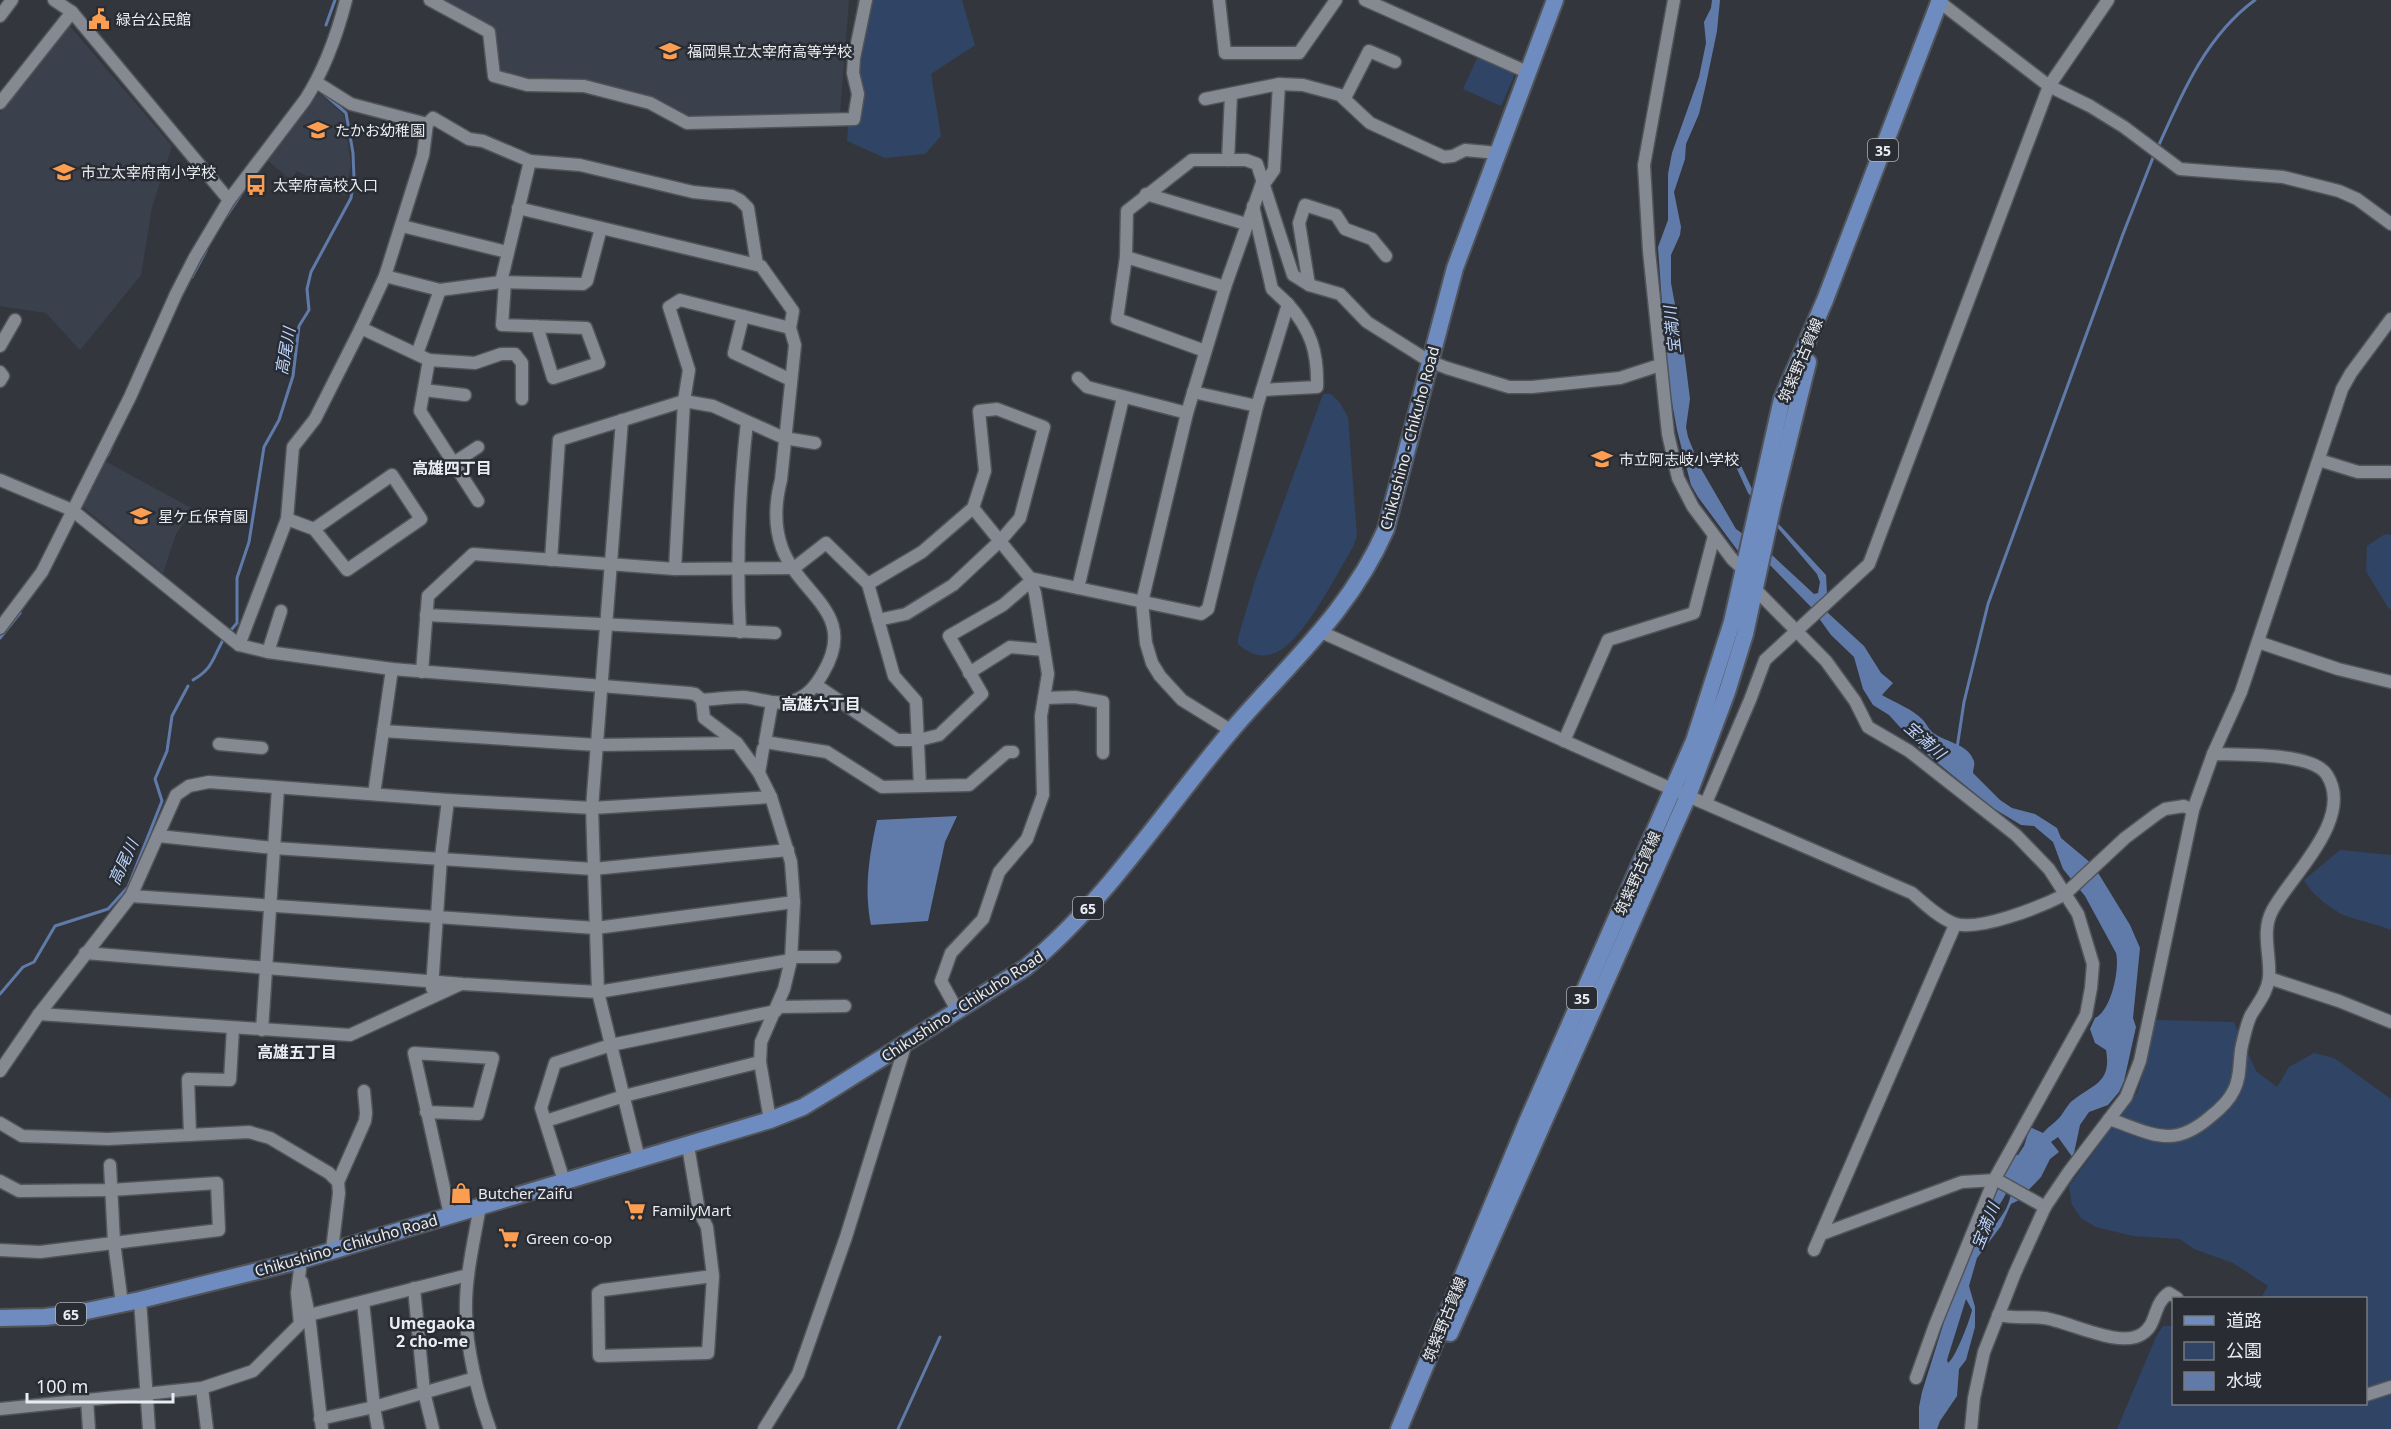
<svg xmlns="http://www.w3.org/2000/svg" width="2391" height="1429" font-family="'Noto Sans','Noto Sans JP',sans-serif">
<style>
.built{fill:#3b414c}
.green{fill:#304466}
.water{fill:#607ba9;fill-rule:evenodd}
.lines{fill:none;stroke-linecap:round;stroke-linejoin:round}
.stream{stroke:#607ba9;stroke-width:3}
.minor-casing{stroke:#515459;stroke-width:15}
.major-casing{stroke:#515459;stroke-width:20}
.minor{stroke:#858991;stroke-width:12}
.major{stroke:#6e8cc0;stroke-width:16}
.labels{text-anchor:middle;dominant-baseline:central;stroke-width:5;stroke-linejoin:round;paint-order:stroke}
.shield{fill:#292d33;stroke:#afb3b7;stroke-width:1.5}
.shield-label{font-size:14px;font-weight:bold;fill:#e9ecf0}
.poi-label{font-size:15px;fill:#e9ecf0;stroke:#292d33;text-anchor:start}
.street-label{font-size:15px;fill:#e9ecf0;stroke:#292d33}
.water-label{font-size:16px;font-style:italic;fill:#bcd5ff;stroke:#292d33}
.neighbourhood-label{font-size:16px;font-weight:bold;fill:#e9ecf0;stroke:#292d33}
</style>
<rect width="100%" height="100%" fill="#33373d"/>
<!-- built -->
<g class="built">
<path d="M440 0H849L840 112 687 116 660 100 584 80 533 83 498 74 494 28Z"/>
<path d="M69 25 172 146 152 207 141 275 80 350 46 313 0 306V113Z"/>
<path d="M319 93 344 115 351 165 345 196 297 171 291 180 266 159Z"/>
<path d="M105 461 193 509 176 534 163 573 83 507Z"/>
</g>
<!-- green -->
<g class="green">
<path d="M857 0H962L975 45 931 74 941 136 925 154 885 158 847 141Z"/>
<path d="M1479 54 1512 68 1514 76 1501 106 1463 89Z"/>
<path d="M1323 394H1331L1340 403 1348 417 1357 536 1353 547C1337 573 1301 647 1272 654 1259 658 1248 653 1238 644V638L1255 581Z"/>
<path d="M2385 534 2391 535V610L2387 606 2366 571 2367 546Z"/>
<path d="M2340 850 2391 855V930C2376 924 2361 921 2346 916 2333 911 2309 892 2304 880Z"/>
<path d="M2156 1020 2234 1022 2256 1071 2277 1087 2289 1067 2314 1053 2334 1058 2391 1099V1429H2117L2156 1337 2163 1326H2173L2174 1404H2366V1298H2261L2268 1286 2233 1263 2194 1249 2180 1239 2133 1236 2096 1227 2081 1218 2072 1205 2069 1186 2138 1091Z"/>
</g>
<!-- water -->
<g class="water">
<path d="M1712 0H1720L1717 31 1706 84 1699 114 1686 144 1685 159 1674 192 1681 227 1680 235 1671 255V283L1685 359 1690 399 1686 427 1688 437 1700 467 1736 529 1773 556 1814 594 1818 593 1820 582 1817 574 1748 493 1732 458 1737 457 1752 489 1776 521 1826 575 1828 613 1864 646 1881 673 1893 683 1882 695C1896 703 1912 709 1923 720 1927 724 1929 731 1935 734 1946 742 1967 744 1973 759 1976 764 1973 768 1973 773L2000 800 2012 808 2035 814 2057 828 2061 838 2092 864 2100 876 2130 925 2140 948 2133 1018 2136 1027 2124 1081 2119 1092 2108 1105 2089 1112 2080 1125 2073 1158 2058 1137 2051 1142 2059 1152 2050 1159 2041 1177 2019 1200 2011 1204 2001 1226 1977 1258 1969 1286 1975 1307V1327L1966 1360 1959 1369 1957 1396 1940 1421 1937 1429H1919V1407L1922 1392 1944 1322 1941 1320 1993 1194 2004 1177 2003 1176 2014 1155H2018L2024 1146 2030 1127 2043 1133C2048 1127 2052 1125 2057 1120 2063 1115 2066 1106 2072 1101 2093 1084 2112 1083 2106 1050L2095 1043 2090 1029 2095 1018C2111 1011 2120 969 2116 953L2085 896 2063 869 2053 842 2034 826 2021 825 1993 808 1918 747 1889 715 1873 705 1863 689 1854 657 1831 635 1811 607 1770 565 1738 551 1698 497 1691 485 1677 430 1667 375 1658 247 1668 220V174L1672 153 1699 77 1706 43 1704 22 1711 8ZM2012 1183C2011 1209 2001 1216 1987 1236L1983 1237C1986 1219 1994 1214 2003 1199 2007 1193 2006 1189 2012 1183ZM1966 1299 1972 1310C1970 1320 1955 1359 1948 1363L1947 1360Z"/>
<path d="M957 816 945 842 928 921 871 925C864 888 869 857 877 820Z"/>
</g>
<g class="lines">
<!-- stream -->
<g class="stream">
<path d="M326 25 335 0"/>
<path d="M2158 147C2182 93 2206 36 2255 0"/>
<path d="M226 217 246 187"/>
<path d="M192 277 206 251"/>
<path d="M108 455 112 446"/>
<path d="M231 630 237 623V578L249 542 264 447 279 420 293 376 299 326 309 310 307 289 311 272 351 198 354 178 353 153 346 113 323 93"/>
<path d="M0 638 20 613"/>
<path d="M193 680C213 668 212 660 223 640"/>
<path d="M1957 748 1964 702 1988 604 2123 234 2154 155"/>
<path d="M0 994 23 967 34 962 55 926 108 909 128 887 162 801 155 779 167 751 172 716 188 686"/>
<path d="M898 1429 940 1337"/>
</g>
<defs>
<g id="minor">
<path d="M54 0 72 12 229 200"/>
<path d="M430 0 489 32 494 76 527 85 584 86 650 103 687 123 854 119 858 94 853 73 854 58 866 0"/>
<path d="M1219 0 1225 53H1299L1336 0"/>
<path d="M1365 0 1527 72"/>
<path d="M1674 0 1644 165 1649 251 1668 434 1678 478 1693 507 1732 559 1744 570"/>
<path d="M1937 0 2049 86 2090 106 2124 127 2180 169 2283 177 2339 191 2357 199 2391 224"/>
<path d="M0 16 12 0"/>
<path d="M1345 98 1369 51 1395 62"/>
<path d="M1205 99 1279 84"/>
<path d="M0 103 72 12"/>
<path d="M427 124 433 118 469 139 483 141 530 161"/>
<path d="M1228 160 1231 94"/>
<path d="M1264 184 1274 170 1279 84 1303 85 1340 95 1370 123 1444 157 1453 156 1465 150 1498 153"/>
<path d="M1146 194 1246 224"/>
<path d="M402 226 507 252"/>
<path d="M1126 257 1225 287"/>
<path d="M385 276 440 290 501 282 583 284 587 281 601 228"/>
<path d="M501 282 530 161 580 165 693 192 732 196 740 200 748 208 757 265"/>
<path d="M505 282 502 325 586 328 599 363 553 378 537 326"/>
<path d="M1309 285 1299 223 1305 205 1336 215 1345 229 1372 239 1386 256"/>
<path d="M743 316 734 353 791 380"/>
<path d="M361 328 429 360 475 363 501 354H515L522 363V399"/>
<path d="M0 346 15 320"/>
<path d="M1205 351 1117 319 1126 257 1127 211 1192 160H1246L1257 164 1293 275 1309 285 1340 294 1367 322 1429 361 1447 368 1509 387H1532L1620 378 1660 365"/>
<path d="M417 354 440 290"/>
<path d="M429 360 420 411 478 501"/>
<path d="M0 372 3 376 0 381"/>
<path d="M1078 378 1087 387 1187 413"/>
<path d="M424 390 465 395"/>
<path d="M1262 390 1317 387C1318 352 1311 330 1288 304"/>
<path d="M1193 392 1257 406"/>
<path d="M622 420 592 808 598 992 639 1159"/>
<path d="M2319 460 2358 472H2391"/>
<path d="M455 462 478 447"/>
<path d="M0 480 72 510 239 645 268 652 392 669 689 693 695 694 702 700C716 699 730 697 743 697 759 698 772 705 789 702 806 698 815 687 823 673 859 613 800 596 782 548 774 526 775 503 781 480L795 345 790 328 793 311 761 266 518 208"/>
<path d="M287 519 314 529 347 570 421 519 392 475 314 529"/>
<path d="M551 560 559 440 684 401 713 406 784 438 815 443"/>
<path d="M675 569 684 401 689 370 669 307 680 300 790 328"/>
<path d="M1030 578 1201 614 1208 609 1257 406 1288 304 1272 289 1253 206"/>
<path d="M868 584 922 552 973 508 985 471 979 411 997 409 1044 427 1020 518 1001 540 953 585 906 614 878 620"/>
<path d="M1078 588 1123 398"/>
<path d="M1756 590 1826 661 1855 701 1868 727 1909 751 2016 835 2049 869 2078 914 2093 964 2091 988 2086 1015 1994 1180 1935 1325 1916 1378"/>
<path d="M426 615 775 633"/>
<path d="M0 628 42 572 130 397 176 294 195 257 229 200 305 100C325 69 337 35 346 0"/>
<path d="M740 632C736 560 739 494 747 422"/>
<path d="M1321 632 1674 790 1912 893C1925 904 1938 917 1953 923 1977 933 2042 906 2064 895L2125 838 2157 814 2165 809 2184 806 2193 810"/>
<path d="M2258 642 2338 669 2391 682"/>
<path d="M239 645 287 519 293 447 315 419 361 328 385 276 423 155 427 124 351 104 316 82"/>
<path d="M268 652 281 611"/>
<path d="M422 672 428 596 473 554 675 569 794 568 826 543 868 584 894 676 916 701 920 786"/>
<path d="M969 673 1010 647 1044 650"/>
<path d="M816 685 897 740H919L939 735 982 694 949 636 1003 605 1031 581"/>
<path d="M1044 698 1075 697 1103 702V753"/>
<path d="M702 700 704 718 737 743 759 773 771 797 791 862 794 902 791 960 784 989 761 1042 760 1062 770 1120"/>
<path d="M772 703 765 742 827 752 882 787 969 785 1007 752H1013"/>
<path d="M383 731 597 745 737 743"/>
<path d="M1232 731 1182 700 1160 676 1152 663 1146 643 1142 602 1187 413 1225 287 1263 180"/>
<path d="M1564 741 1608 640 1694 613 1714 536"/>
<path d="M219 744 262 748"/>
<path d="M759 773 763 749"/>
<path d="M374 794 392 669"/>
<path d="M1706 803 1750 700 1765 660 1869 564 2049 86 2108 0"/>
<path d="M158 836 274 848 593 869 788 850"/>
<path d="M131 896 596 928 794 902"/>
<path d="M85 953 463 984 598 992 791 960"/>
<path d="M791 957H835"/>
<path d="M2269 978 2339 1001 2391 1022"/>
<path d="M432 988 441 857 448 800"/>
<path d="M777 1007 845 1006"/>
<path d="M957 1010 941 981 951 953 983 919 999 872 1027 839 1043 795 1041 716 1048 674 1035 593 1030 578 973 508"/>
<path d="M39 1014 350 1035 461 984"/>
<path d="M262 1030 278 788"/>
<path d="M0 1071 39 1014 131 896 176 795 189 786 209 782 448 800 592 808 771 797"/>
<path d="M426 1112 478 1114 493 1058 414 1053 450 1215"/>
<path d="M2109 1119C2151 1133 2172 1150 2210 1117 2219 1110 2229 1101 2234 1090 2242 1075 2238 1057 2243 1041 2245 1033 2247 1023 2251 1015 2258 1003 2267 993 2269 978 2271 956 2261 932 2272 911 2290 876 2355 819 2327 775 2313 752 2238 755 2213 754"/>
<path d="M546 1121 624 1096 760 1062"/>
<path d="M0 1123 22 1136 108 1139 249 1132 270 1138 329 1173 338 1182 339 1193 332 1250"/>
<path d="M190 1135 188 1079 230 1080 233 1028"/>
<path d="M688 1146 699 1211 707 1227 713 1276 603 1290 598 1293 599 1356 708 1353 713 1276"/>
<path d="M110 1165 114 1242 122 1304"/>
<path d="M0 1181 19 1191 111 1190 217 1183 219 1230 40 1252 0 1250"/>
<path d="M564 1181 541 1108 555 1063 611 1045 776 1011"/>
<path d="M338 1182 365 1121 366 1113 364 1091"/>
<path d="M480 1206C474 1241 465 1277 466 1312 466 1347 478 1396 490 1429"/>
<path d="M1822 1234 1962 1182 1997 1180 2045 1207"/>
<path d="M1814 1250 1955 925"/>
<path d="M302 1282 309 1315 322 1429"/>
<path d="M414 1288 424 1392 433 1429"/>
<path d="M140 1300 149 1429"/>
<path d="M363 1302 374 1407 378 1429"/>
<path d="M309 1315 468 1275"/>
<path d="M1998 1315C2014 1319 2029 1316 2044 1318 2068 1321 2120 1349 2142 1334 2158 1324 2152 1305 2169 1293L2177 1298"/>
<path d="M202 1388 207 1429"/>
<path d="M2366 1395 2391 1387"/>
<path d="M87 1400 89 1429"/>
<path d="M0 1409 202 1388 253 1371 300 1324 297 1293 300 1269"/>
<path d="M320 1419 374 1407 475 1378"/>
<path d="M764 1429 798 1374 846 1237 906 1043"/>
<path d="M1971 1429 1974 1398 1984 1352 2015 1273 2045 1207 2068 1173 2126 1097 2140 1061 2193 810 2213 754 2241 692 2342 389 2351 373 2391 319"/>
</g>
<g id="major">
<path d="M0 1318 45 1317 77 1313 140 1300 298 1261 770 1120 803 1107 831 1090 1025 968C1105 903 1164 810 1231 731 1288 664 1350 612 1386 529L1455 268 1555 0"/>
<path d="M1450 1333 1688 796 1727 692 1745 634 1773 504 1808 362"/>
<path d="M1399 1429 1526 1124 1694 741 1732 622 1782 399 1825 300 1940 0"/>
</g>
</defs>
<!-- minor casing -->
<use href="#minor" class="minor-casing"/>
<!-- major casing -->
<use href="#major" class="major-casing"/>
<!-- minor -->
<use href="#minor" class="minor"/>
<!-- major -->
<use href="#major" class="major"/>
</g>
<!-- icons -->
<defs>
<symbol id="civic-bare" viewBox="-9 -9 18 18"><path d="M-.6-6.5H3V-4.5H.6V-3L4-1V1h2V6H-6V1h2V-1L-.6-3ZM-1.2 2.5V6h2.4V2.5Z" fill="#fc9e52" stroke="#292d33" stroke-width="2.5" paint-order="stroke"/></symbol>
<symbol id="school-bare" viewBox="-9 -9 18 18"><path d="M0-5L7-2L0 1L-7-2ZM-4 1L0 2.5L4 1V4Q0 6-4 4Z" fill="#fc9e52" stroke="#292d33" stroke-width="2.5" paint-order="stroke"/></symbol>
<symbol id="bus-bare" viewBox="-9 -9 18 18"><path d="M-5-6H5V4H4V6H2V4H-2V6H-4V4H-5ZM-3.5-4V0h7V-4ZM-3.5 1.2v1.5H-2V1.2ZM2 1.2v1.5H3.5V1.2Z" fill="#fc9e52" stroke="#292d33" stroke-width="2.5" paint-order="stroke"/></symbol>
<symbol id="shop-bare" viewBox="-9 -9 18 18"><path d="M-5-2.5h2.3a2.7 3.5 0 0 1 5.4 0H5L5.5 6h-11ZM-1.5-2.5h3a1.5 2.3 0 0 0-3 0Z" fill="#fc9e52" stroke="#292d33" stroke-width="2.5" paint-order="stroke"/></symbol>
<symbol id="supermarket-bare" viewBox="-9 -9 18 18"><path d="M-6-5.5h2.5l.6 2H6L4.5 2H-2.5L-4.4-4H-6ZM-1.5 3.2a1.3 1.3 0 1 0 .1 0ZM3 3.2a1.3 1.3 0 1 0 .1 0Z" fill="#fc9e52" stroke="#292d33" stroke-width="2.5" paint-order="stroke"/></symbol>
</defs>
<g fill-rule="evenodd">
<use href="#civic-bare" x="84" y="4" width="30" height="30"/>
<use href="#school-bare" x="655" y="36" width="30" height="30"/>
<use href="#school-bare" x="303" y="115" width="30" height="30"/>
<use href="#school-bare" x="49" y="157" width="30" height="30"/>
<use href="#bus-bare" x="241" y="170" width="30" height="30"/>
<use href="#school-bare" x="1587" y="444" width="30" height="30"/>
<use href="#school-bare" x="126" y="501" width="30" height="30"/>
<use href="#shop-bare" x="446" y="1178" width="30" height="30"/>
<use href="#supermarket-bare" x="620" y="1195" width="30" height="30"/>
<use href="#supermarket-bare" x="494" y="1223" width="30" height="30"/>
</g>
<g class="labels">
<!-- shield labels -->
<g class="shield">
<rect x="1868" y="139" width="30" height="22" rx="4.5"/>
<rect x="1073" y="897" width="30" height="22" rx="4.5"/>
<rect x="1567" y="987" width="30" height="22" rx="4.5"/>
<rect x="56" y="1303" width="30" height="22" rx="4.5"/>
</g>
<g class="shield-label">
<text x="1883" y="150">35</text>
<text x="1088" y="908">65</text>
<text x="1582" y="998">35</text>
<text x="71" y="1314">65</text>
</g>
<!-- poi labels -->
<g class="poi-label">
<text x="116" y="19">緑台公民館</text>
<text x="687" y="51">福岡県立太宰府高等学校</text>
<text x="335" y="130">たかお幼稚園</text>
<text x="81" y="172">市立太宰府南小学校</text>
<text x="273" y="185">太宰府高校入口</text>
<text x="1619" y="459">市立阿志岐小学校</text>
<text x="158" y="516">星ケ丘保育園</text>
<text x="478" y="1193">Butcher Zaifu</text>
<text x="652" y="1210">FamilyMart</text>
<text x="526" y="1238">Green co-op</text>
</g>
<!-- street labels -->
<g class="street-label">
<text transform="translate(1800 360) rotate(-67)">筑紫野古賀線</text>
<text transform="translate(1409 438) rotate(-75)">Chikushino - Chikuho Road</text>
<text transform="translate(1637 873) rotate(-66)">筑紫野古賀線</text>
<text transform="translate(962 1006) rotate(-33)">Chikushino - Chikuho Road</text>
<text transform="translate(346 1245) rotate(-16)">Chikushino - Chikuho Road</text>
<text transform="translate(1444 1319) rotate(-68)">筑紫野古賀線</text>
</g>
<!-- water labels -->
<g class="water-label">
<text transform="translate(1672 330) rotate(-96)">宝満川</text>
<text transform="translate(285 351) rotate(-80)">高尾川</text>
<text transform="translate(1925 740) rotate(41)">宝満川</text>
<text transform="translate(123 862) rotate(-65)">高尾川</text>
<text transform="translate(1985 1226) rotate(-68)">宝満川</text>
</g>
<!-- neighbourhood labels -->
<g class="neighbourhood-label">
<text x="452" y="468">高雄四丁目</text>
<text x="821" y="704">高雄六丁目</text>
<text x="297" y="1052">高雄五丁目</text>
<text x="432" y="1323">Umegaoka<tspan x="432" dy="18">2 cho-me</tspan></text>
</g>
</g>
<!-- legend -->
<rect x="2172" y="1297" width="195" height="108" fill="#292d33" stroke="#76797f" stroke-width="1.5"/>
<rect x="2184" y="1316" width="30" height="9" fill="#6e8cc0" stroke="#76797f" stroke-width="1.5"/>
<text x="2226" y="1327" font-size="18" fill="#e9ecf0">道路</text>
<rect x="2184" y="1342" width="30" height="18" fill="#304466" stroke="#76797f" stroke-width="1.5"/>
<text x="2226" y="1357" font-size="18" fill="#e9ecf0">公園</text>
<rect x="2184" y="1372" width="30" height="18" fill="#607ba9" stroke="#76797f" stroke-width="1.5"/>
<text x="2226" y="1387" font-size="18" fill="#e9ecf0">水域</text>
<!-- scale -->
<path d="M27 1393v9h146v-9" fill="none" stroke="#e9ecf0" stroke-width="3"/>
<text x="36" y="1393" font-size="18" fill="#e9ecf0" stroke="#292d33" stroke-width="4.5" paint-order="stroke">100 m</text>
</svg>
